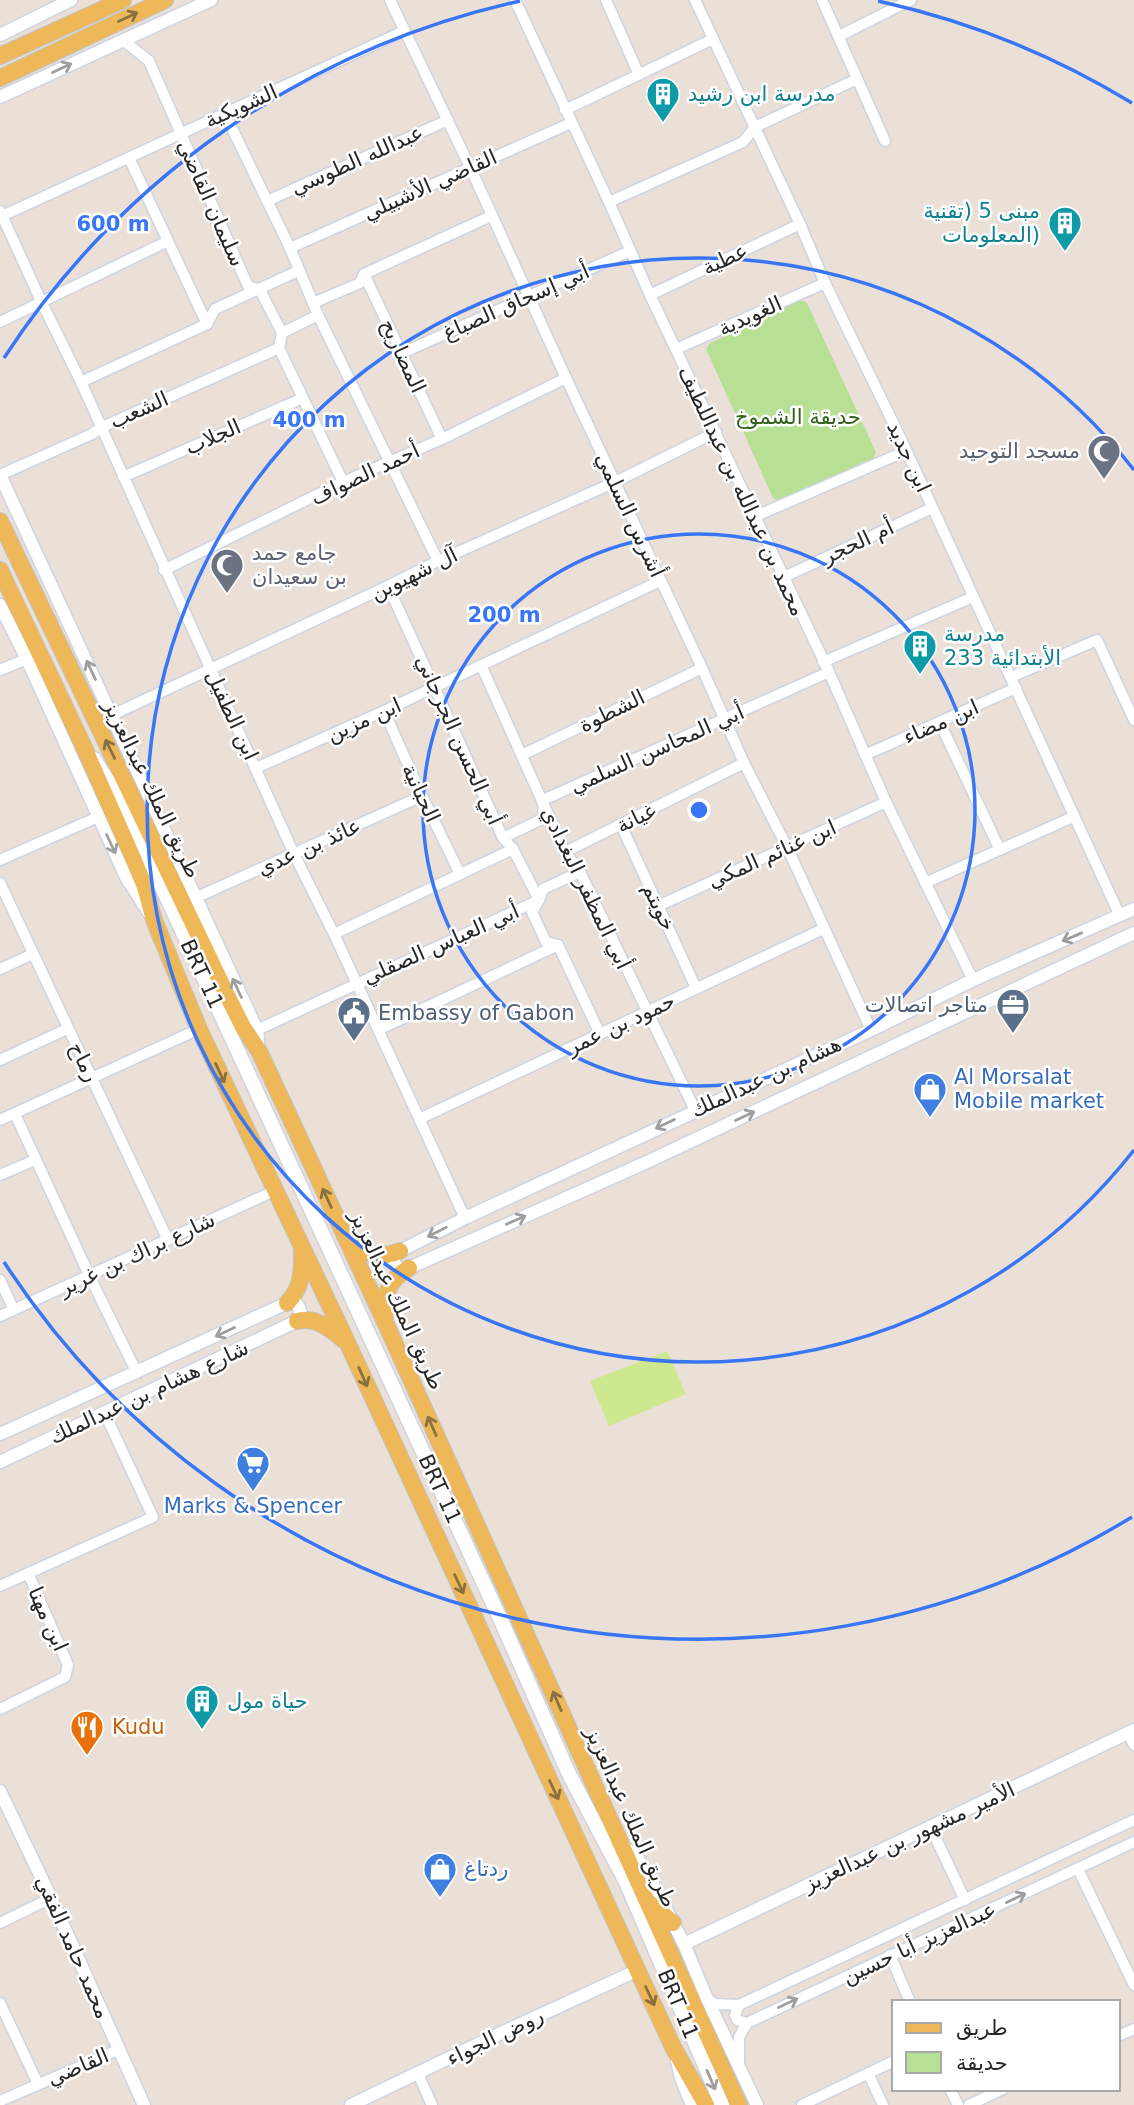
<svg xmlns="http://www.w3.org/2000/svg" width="1134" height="2105" font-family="'DejaVu Sans',Vazirmatn,sans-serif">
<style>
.green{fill:#b8e095}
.pitch{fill:#cee890}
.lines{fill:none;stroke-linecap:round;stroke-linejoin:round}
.minor-casing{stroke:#ced4e0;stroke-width:13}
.tertiary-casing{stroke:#ced4e0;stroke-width:15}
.secondary-casing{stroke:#ced4e0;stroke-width:17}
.primary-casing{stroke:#c3c3c3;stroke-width:18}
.minor{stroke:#fff;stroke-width:10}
.tertiary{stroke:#fff;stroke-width:12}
.secondary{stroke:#fff;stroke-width:14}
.primary{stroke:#eeb859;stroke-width:16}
.oneway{stroke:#8a7040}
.oneway2{stroke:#9e9e9e}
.ring{fill:none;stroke:#3875f7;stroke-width:3.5}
.labels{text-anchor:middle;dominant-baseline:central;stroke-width:5;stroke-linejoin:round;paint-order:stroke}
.culture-label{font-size:21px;fill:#0d838f;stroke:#fff;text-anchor:start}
.street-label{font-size:21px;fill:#272727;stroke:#fff}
.park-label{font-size:21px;fill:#32611a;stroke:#fff}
.worship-label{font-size:21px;fill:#5b616d;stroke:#fff;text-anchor:end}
.service-label{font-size:21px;fill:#4e5e75;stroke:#fff;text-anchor:end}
.shop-label{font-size:21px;fill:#366cbe;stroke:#fff;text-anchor:start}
.food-label{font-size:21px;fill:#c56008;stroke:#fff;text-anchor:start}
.centre{fill:#3875f7;stroke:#fff;stroke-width:3.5}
.ring-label{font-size:21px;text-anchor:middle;font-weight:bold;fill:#3875f7;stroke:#fff;stroke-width:5;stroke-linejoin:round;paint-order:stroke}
</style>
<rect width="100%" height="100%" fill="#eae0d8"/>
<!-- green -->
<path class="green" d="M799 300 807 303 876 452 873 460 780 501 773 498 706 349 710 343Z"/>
<!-- pitch -->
<path class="pitch" d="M667 1351 686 1394 609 1426 590 1381Z"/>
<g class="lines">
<defs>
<g id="minor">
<path d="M390 0 470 167 566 378 702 668 744 763 787 847 871 1030"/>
<path d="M515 0 609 202 650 295 829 672 886 802 973 980"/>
<path d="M606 0 639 75"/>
<path d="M695 0 800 224 825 283 902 441 1120 916"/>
<path d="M822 0 885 141"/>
<path d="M839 36 911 0"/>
<path d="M123 40 149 61 248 286 260 290 282 333 279 348 343 482"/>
<path d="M565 110 713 39"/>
<path d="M225 114 290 248 318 315 438 561"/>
<path d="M129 158 207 324"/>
<path d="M267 201 448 120"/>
<path d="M609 202 743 142 755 127 857 79"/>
<path d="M0 211 41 301 81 382 294 854 334 934 465 1218"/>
<path d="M2 216 404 31"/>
<path d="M290 248 571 123"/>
<path d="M364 274 442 439"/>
<path d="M650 295 800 224"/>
<path d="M313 303 360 283 364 274 491 216"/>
<path d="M0 322 168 241"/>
<path d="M282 333 318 315"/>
<path d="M676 349 825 283"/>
<path d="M402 353 630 251"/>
<path d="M81 382 207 324 215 309 298 271"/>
<path d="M0 475 92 434 100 428 279 348"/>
<path d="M123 477 303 398"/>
<path d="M756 516 906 451"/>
<path d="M164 570 343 482 442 439 566 378"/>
<path d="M784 577 932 508"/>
<path d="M388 586 503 838 513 849 539 900 532 912 546 942 558 945 600 1034"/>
<path d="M823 662 973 597"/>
<path d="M481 665 565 852 580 872 695 1110"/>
<path d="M0 670 27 659"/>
<path d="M1011 677 1097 640 1134 720"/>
<path d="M384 711 422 796 460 874"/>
<path d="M112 715 388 586 438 561 615 482 716 432"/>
<path d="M940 723 1000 850"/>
<path d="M522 755 702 668"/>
<path d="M865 755 1016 688"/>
<path d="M256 768 384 711 660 581"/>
<path d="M621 825 696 988"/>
<path d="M503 838 544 818 543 800 829 672"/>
<path d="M565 852 744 763"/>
<path d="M0 860 98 817"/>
<path d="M0 883 168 1240"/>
<path d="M925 883 1073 817"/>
<path d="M195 898 422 796"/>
<path d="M658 906 886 802"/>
<path d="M334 934 513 849"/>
<path d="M0 969 33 954"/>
<path d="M257 1030 539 900 543 889 580 872"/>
<path d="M378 1030 558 945"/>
<path d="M0 1060 67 1029"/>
<path d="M15 1114 90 1277 137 1373"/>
<path d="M419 1119 823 929"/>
<path d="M0 1120 199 1029"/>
<path d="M0 1175 35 1160"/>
<path d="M0 1280 14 1310"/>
<path d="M0 1316 274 1191"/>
<path d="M0 1586 153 1517 105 1414"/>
<path d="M0 1709 65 1677 68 1665 28 1573"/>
<path d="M1128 1733 1134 1745"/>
<path d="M930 1826 965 1900"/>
<path d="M1078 1869 1134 1985"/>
<path d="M0 1923 51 1898"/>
<path d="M890 1955 910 2002"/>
<path d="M707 1999 716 2004 739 2005 1134 1820"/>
<path d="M0 2003 38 2084"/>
<path d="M739 2005 735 2015 737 2020 747 2023"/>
<path d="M1118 2036 1134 2029"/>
<path d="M739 2062V2037L747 2023 1134 1842"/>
<path d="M868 2073 883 2105"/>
<path d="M418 2074 432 2105"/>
<path d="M950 2089 958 2105"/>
<path d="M0 2101 118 2050"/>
<path d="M802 2105 894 2061"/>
<path d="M969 2105 1003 2089"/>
</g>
<g id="tertiary">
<path d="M0 35 71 0"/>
<path d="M0 97 211 0"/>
<path d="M0 475 257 1030 259 1051"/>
<path d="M0 605 27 659 126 877 149 913"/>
<path d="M1134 909 973 980 871 1030 465 1218 400 1251 394 1257V1265L400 1269 409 1268 647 1162 1134 933"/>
<path d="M0 1434 287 1303H296C301 1309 302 1315 297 1321L0 1462"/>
<path d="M0 1791 51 1898 144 2105"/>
<path d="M623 1846 637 1857 651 1880 684 1944 707 1999 757 2105"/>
<path d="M684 1944 1134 1730"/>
<path d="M677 2061 681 2078 692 2105"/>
<path d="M351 2105 499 2034 638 1970"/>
</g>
<path id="secondary" d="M94 759 114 790 156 874 503 1625 569 1774 626 1882 722 2105"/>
<g id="primary">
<path d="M0 56 123 0"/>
<path d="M0 78 165 0"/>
<path d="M0 521 229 999 243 1027 259 1051 385 1322 739 2105"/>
<path d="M0 570 82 743 133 858 145 887 154 920 199 1029 347 1342 673 2047 706 2105"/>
<path d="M349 1239C363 1255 380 1259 400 1251"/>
<path d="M287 1303C302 1288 302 1273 302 1252"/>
<path d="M385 1316C385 1293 387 1281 409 1268"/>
<path d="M297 1321C316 1316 330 1329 344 1340"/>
<path d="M648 1902 673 1923"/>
</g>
</defs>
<!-- minor casing -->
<use href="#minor" class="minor-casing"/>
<!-- tertiary casing -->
<use href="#tertiary" class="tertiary-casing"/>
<!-- secondary casing -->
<use href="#secondary" class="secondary-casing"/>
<!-- primary casing -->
<use href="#primary" class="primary-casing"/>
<!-- minor -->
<use href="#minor" class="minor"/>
<!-- tertiary -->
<use href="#tertiary" class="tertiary"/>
<!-- secondary -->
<use href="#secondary" class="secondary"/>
<!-- primary -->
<use href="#primary" class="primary"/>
</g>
<!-- one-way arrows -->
<defs><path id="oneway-shaft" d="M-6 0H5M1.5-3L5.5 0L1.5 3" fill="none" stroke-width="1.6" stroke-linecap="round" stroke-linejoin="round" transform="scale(1.75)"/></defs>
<g class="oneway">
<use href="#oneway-shaft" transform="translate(128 17) rotate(-25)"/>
<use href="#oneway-shaft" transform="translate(110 749) rotate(-116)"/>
<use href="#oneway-shaft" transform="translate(220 1073) rotate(65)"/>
<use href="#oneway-shaft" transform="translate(327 1198) rotate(-115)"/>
<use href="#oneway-shaft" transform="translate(363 1377) rotate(66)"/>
<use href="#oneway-shaft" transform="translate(432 1426) rotate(-114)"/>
<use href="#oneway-shaft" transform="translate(459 1584) rotate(65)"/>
<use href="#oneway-shaft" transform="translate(557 1701) rotate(-114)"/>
<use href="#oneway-shaft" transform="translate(554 1790) rotate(65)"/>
<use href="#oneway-shaft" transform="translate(650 1996) rotate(65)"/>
</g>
<g class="oneway2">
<use href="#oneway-shaft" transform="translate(62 68) rotate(-25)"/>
<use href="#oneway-shaft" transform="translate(91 670) rotate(-115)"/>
<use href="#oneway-shaft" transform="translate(111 844) rotate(65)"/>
<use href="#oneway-shaft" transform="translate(1072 937) rotate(157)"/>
<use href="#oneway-shaft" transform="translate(237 988) rotate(-115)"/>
<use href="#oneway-shaft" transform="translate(745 1116) rotate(-25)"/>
<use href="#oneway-shaft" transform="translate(665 1124) rotate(155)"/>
<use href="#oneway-shaft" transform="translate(516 1220) rotate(-24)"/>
<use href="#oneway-shaft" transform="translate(437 1232) rotate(153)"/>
<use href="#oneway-shaft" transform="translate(225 1332) rotate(155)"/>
<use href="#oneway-shaft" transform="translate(1016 1898) rotate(-25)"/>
<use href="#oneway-shaft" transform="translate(788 2003) rotate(-25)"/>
<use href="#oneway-shaft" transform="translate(711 2080) rotate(67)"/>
</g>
<!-- distance rings -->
<g class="ring">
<circle cx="699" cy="810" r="276"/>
<path d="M1134 1150A552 552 0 1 1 1134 470"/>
<path d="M1132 1517A829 829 0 0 1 4 1262M4 358A829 829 0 0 1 520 1M878 1A829 829 0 0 1 1132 103"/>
</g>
<!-- icons -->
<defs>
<symbol id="building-pin" viewBox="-11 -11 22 30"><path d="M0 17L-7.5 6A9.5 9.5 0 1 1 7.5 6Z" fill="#0f9aa8" stroke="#fff"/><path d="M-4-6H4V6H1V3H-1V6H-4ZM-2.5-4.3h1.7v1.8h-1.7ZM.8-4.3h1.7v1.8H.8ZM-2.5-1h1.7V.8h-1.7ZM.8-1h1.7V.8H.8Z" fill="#fff"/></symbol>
<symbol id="mosque-pin" viewBox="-11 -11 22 30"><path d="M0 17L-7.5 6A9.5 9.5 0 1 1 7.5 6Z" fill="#6b7280" stroke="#fff"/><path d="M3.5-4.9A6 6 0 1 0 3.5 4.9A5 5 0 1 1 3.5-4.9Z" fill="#fff"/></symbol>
<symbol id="office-pin" viewBox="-11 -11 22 30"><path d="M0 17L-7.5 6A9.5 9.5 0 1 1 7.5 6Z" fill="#5c6f8a" stroke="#fff"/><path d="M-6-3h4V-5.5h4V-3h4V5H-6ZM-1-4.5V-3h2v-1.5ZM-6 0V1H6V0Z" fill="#fff"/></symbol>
<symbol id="civic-pin" viewBox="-11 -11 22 30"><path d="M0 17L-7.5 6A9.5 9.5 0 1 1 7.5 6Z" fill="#5c6f8a" stroke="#fff"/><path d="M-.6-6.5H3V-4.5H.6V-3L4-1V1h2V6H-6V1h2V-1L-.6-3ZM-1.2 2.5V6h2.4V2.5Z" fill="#fff"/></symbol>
<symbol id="shop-pin" viewBox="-11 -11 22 30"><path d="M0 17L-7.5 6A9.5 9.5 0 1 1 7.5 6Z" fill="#3f7fe0" stroke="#fff"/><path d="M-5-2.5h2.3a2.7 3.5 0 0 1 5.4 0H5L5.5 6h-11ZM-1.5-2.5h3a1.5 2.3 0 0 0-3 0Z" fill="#fff"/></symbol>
<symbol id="supermarket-pin" viewBox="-11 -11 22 30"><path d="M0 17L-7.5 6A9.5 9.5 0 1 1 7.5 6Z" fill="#3f7fe0" stroke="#fff"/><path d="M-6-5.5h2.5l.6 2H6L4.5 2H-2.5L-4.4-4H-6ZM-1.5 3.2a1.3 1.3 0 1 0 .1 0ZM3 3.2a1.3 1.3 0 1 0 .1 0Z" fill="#fff"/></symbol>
<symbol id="restaurant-pin" viewBox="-11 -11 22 30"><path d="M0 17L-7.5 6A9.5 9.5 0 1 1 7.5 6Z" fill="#e8710a" stroke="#fff"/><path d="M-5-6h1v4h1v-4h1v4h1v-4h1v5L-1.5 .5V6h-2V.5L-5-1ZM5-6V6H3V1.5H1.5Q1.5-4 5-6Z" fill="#fff"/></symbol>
</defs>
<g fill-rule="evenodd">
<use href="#building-pin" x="644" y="75" width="38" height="52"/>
<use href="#building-pin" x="1046" y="204" width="38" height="52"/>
<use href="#mosque-pin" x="1085" y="432" width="38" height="52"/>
<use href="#mosque-pin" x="208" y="546" width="38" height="52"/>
<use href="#building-pin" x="901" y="627" width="38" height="52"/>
<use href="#office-pin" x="994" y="986" width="38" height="52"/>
<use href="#civic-pin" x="335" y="994" width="38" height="52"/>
<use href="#shop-pin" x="911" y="1070" width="38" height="52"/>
<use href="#supermarket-pin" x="234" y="1444" width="38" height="52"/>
<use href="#building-pin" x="183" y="1682" width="38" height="52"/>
<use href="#restaurant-pin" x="68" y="1708" width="38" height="52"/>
<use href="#shop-pin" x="421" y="1850" width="38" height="52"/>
</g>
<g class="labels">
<!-- culture labels -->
<g class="culture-label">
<text x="688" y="94">مدرسة ابن رشيد</text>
<text x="1040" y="211" text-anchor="end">مبنى 5 (تقنية<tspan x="1040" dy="24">المعلومات)</tspan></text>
<text x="944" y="634">مدرسة<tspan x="944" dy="24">الأبتدائية 233</tspan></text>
<text x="227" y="1701">حياة مول</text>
</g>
<!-- street labels -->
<g class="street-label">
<text transform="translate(241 106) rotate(-24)">الشويكية</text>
<text transform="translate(357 160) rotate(-24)">عبدالله الطوسي</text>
<text transform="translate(430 185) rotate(-24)">القاضي الأشبيلي</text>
<text transform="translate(211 203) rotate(66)">سليمان القاضي</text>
<text transform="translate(725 259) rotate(-25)">عطية</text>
<text transform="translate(516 302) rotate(-24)">أبي إسحاق الصباغ</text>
<text transform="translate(750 316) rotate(-24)">الغويدية</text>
<text transform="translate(403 356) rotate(65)">المضاريح</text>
<text transform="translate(139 410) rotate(-24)">الشعب</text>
<text transform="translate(213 437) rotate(-24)">الجلاب</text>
<text transform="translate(909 457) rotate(65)">ابن جديد</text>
<text transform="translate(365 474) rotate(-25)">أحمد الصواف</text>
<text transform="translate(742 491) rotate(65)">محمد بن عبدالله بن عبداللطيف</text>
<text transform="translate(630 515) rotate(65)">أشرس السلمي</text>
<text transform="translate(858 542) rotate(-25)">أم الحجر</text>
<text transform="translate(414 574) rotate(-26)">آل شهيوين</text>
<text transform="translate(612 711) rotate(-26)">الشطوة</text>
<text transform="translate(232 715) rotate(65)">ابن الطفيل</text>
<text transform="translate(364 720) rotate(-24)">ابن مزين</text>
<text transform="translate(941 722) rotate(-24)">ابن مضاء</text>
<text transform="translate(459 740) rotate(66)">أبي الحسن الجرجاني</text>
<text transform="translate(657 749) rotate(-24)">أبي المحاسن السلمي</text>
<text transform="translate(152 789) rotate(64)">طريق الملك عبدالعزيز</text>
<text transform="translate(421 793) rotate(65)">الحبانية</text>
<text transform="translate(636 818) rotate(-26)">غيانة</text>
<text transform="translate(309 847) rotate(-24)">عائذ بن عدي</text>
<text transform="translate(772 854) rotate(-24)">ابن غنائم المكي</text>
<text transform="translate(586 888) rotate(64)">أبي المظفر البغدادي</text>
<text transform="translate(659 907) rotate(65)">خويتم</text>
<text transform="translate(441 944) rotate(-24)">أبي العباس الصقلي</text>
<text transform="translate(202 974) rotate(65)">BRT 11</text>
<text transform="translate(621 1024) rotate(-25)">حمود بن عمر</text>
<text transform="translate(84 1062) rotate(63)">رماح</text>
<text transform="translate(766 1077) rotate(-25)">هشام بن عبدالملك</text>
<text transform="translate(137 1254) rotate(-25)">شارع براك بن غرير</text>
<text transform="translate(397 1300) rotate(65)">طريق الملك عبدالعزيز</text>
<text transform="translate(149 1392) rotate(-25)">شارع هشام بن عبدالملك</text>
<text transform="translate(440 1489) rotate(65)">BRT 11</text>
<text transform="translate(48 1619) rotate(66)">ابن مهنا</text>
<text transform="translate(631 1817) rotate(66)">طريق الملك عبدالعزيز</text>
<text transform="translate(909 1837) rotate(-25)">الأمير مشهور بن عبدالعزيز</text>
<text transform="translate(919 1943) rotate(-25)">عبدالعزيز أبا حسين</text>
<text transform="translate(73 1947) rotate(66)">محمد حامد الفقي</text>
<text transform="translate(678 2004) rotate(67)">BRT 11</text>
<text transform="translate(495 2037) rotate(-26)">روض الجواء</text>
<text transform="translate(78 2067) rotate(-23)">القاضي</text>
</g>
<!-- park labels -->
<g class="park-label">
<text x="798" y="417">حديقة الشموخ</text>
</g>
<!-- worship labels -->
<g class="worship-label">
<text x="1080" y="451">مسجد التوحيد</text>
<text x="252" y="553" text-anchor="start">جامع حمد<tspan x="252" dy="24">بن سعيدان</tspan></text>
</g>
<!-- service labels -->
<g class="service-label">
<text x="988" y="1005">متاجر اتصالات</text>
<text x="378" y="1013" text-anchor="start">Embassy of Gabon</text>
</g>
<!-- shop labels -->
<g class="shop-label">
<text x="954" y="1077">Al Morsalat<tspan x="954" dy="24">Mobile market</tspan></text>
<text x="253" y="1506" text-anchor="middle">Marks &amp; Spencer</text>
<text x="464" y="1869">ردتاغ</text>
</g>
<!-- food labels -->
<g class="food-label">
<text x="112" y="1727">Kudu</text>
</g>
</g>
<circle cx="699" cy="810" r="10" class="centre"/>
<g class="ring-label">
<text x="113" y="231">600 m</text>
<text x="309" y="427">400 m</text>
<text x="504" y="622">200 m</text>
</g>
<!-- legend -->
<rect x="892" y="2000" width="228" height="91" fill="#ffffff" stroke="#a9a9a9" stroke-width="2"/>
<rect x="906" y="2023" width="35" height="10" fill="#eeb859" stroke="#a9a9a9" stroke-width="2"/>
<text x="956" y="2035" font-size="21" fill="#272727">طريق</text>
<rect x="906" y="2052" width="35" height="21" fill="#b8e095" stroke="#a9a9a9" stroke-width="2"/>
<text x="956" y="2070" font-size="21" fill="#272727">حديقة</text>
</svg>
